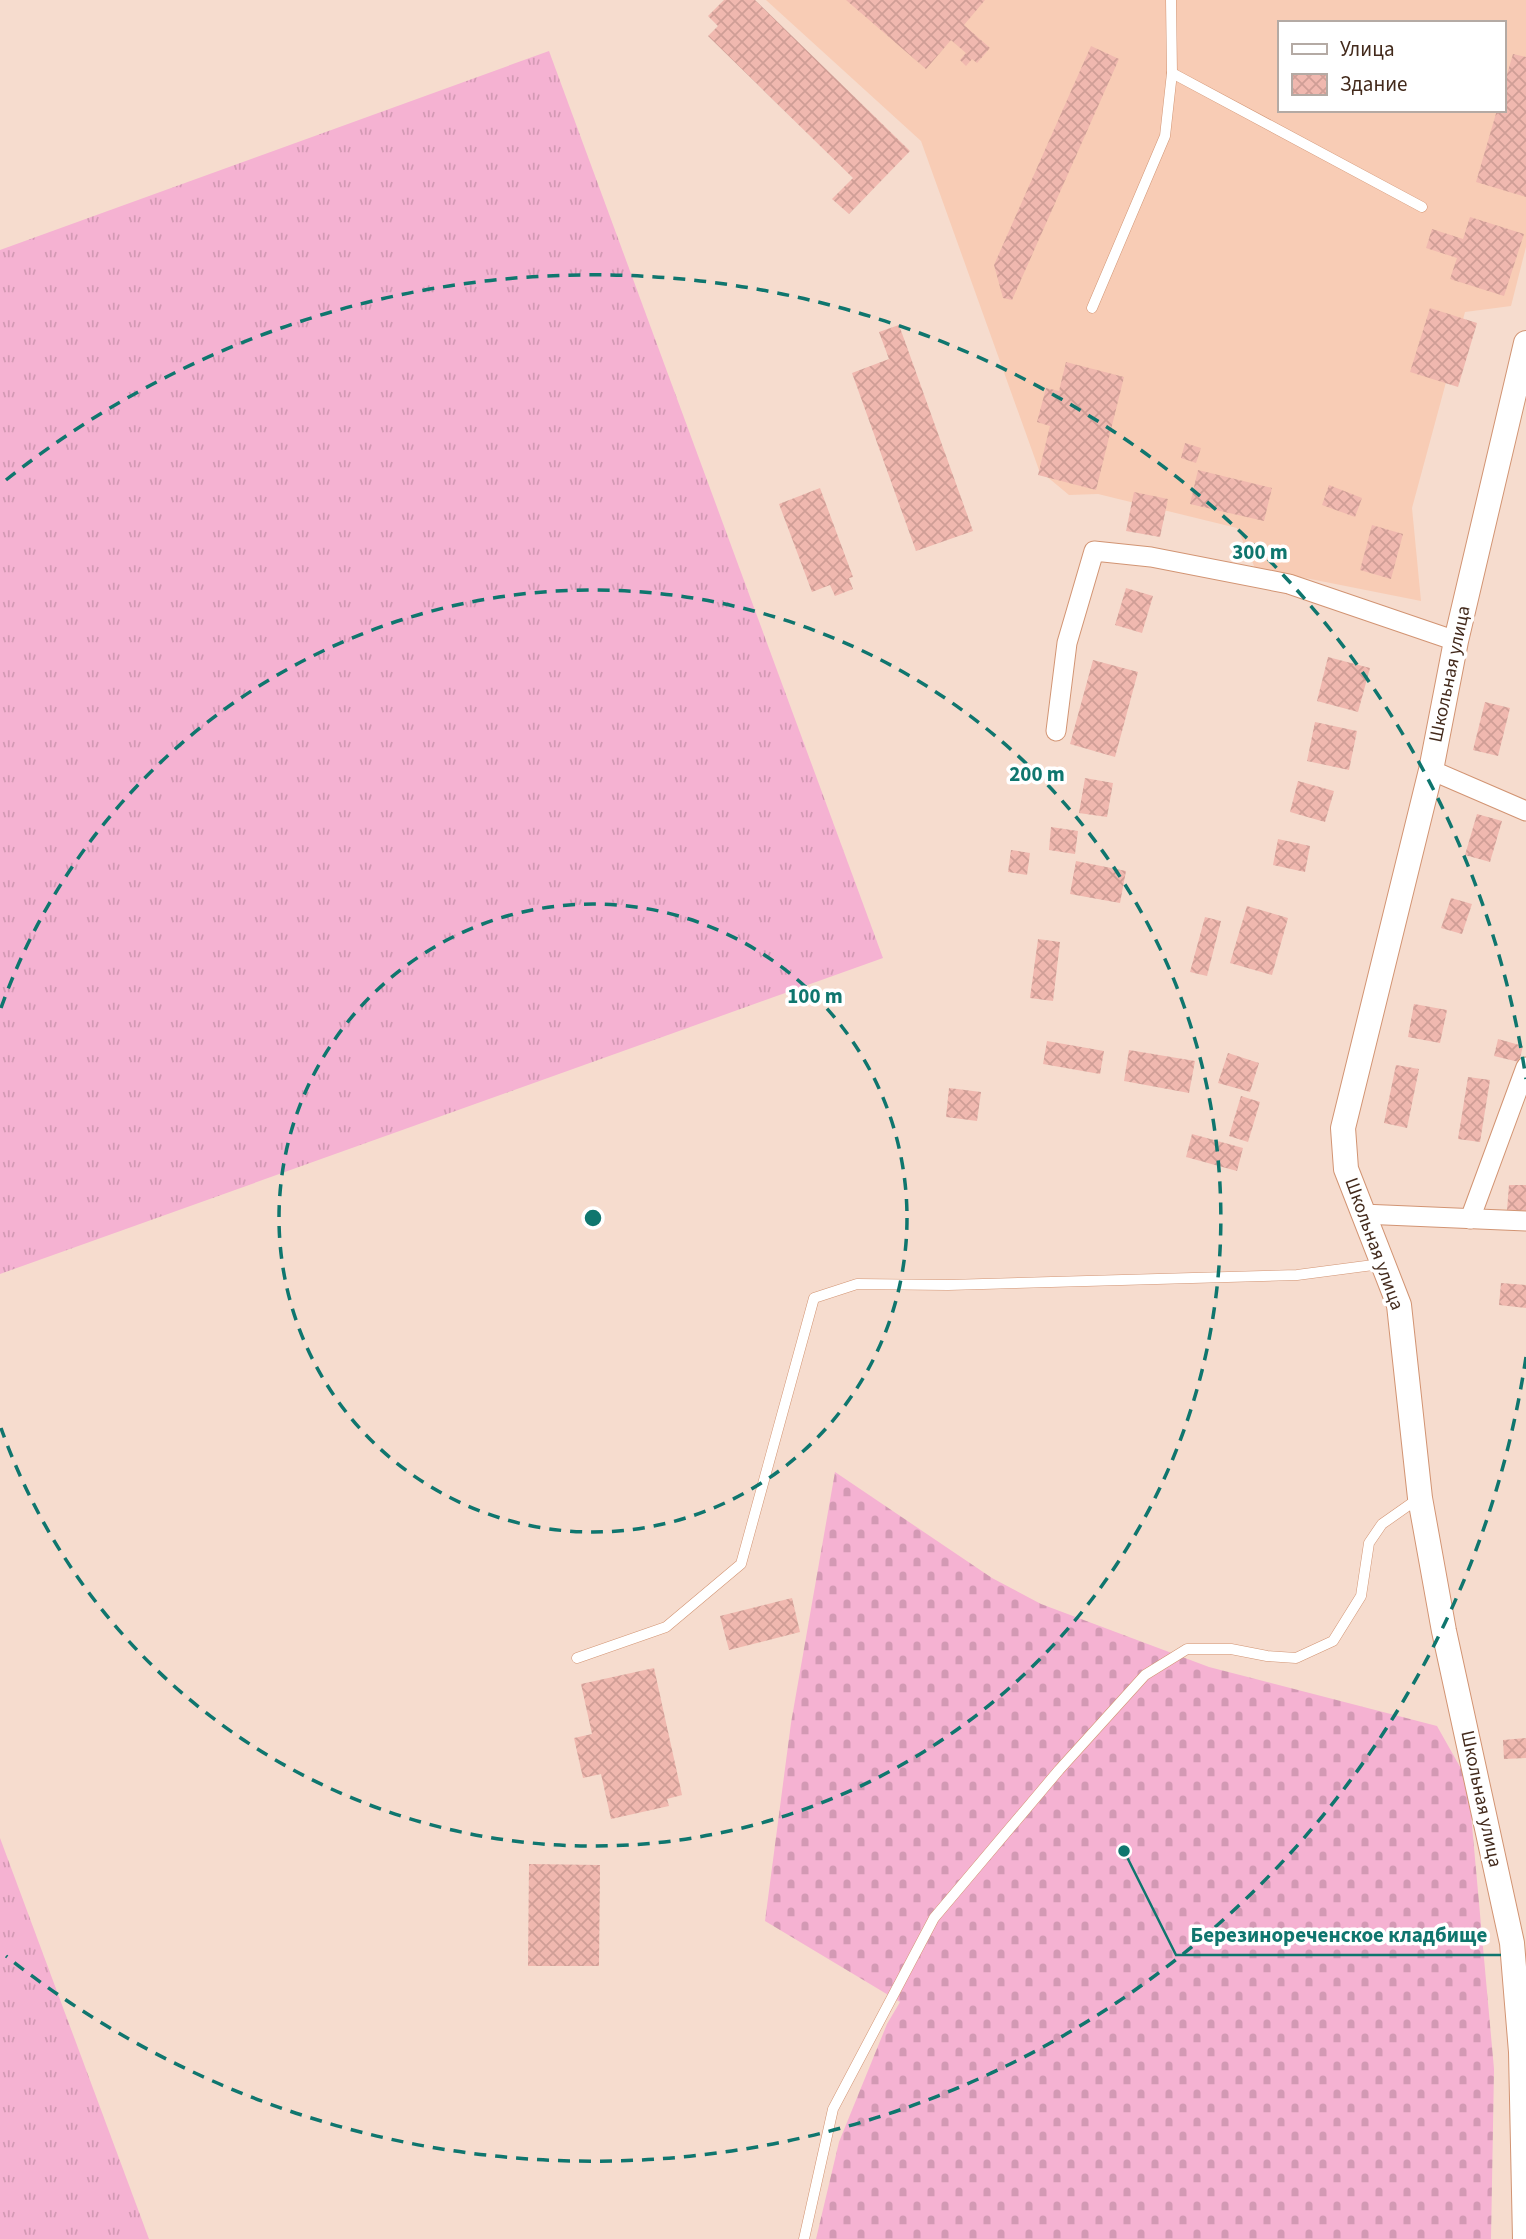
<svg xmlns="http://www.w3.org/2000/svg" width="1526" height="2239" font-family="'Source Sans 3',sans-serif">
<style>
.built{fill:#f8ccb5;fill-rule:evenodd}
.grass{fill:url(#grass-tufts)}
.cemetery{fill:url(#cemetery-stones)}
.building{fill:url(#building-cross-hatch)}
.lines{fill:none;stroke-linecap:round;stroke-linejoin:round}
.service-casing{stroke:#d29473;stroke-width:11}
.minor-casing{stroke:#d29473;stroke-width:21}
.tertiary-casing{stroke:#d29473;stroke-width:26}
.service{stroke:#fff;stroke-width:10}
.minor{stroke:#fff;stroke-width:19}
.tertiary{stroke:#fff;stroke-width:24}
.ring{fill:none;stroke:#0f766e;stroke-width:3.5;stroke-dasharray:12 9}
.labels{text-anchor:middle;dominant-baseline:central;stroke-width:7;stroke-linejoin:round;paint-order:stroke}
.street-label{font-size:19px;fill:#432a1c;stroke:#fff}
.centre{fill:#0f766e;stroke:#fff;stroke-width:3.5}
.ring-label{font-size:21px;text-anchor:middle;font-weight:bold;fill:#0f766e;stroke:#fff;stroke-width:7;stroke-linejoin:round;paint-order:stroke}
.leader{fill:none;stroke:#0f766e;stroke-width:2.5}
.callout-dot{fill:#0f766e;stroke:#fff;stroke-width:2.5}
.callout-label{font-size:21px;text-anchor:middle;font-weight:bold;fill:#0f766e;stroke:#fff;stroke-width:7;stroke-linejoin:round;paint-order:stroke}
</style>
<defs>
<pattern id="grass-tufts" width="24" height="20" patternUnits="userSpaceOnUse" patternTransform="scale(1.75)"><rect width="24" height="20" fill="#f5b2d2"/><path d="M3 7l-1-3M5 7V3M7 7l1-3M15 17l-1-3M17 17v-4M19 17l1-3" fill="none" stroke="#d399b4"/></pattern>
<pattern id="cemetery-stones" width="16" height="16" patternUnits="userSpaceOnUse" patternTransform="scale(1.75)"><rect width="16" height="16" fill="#f5b2d2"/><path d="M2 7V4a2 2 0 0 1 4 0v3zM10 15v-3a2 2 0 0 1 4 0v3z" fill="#d399b4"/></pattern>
<pattern id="building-cross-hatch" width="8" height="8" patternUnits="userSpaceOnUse" patternTransform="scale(1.75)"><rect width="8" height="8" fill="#f0b8af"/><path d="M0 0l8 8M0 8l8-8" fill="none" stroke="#cf9e96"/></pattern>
</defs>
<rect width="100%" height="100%" fill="#f6dcce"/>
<!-- built -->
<path class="built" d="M766 0H1526V247L1511 306 1465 312 1412 508 1421 601 1255 568 1237 528 1098 494 1069 495 1039 470 921 141ZM1279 23H1503V110H1279Z"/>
<!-- grass -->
<g class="grass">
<path d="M549 51 883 958 0 1274V250Z"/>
<path d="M0 1838 149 2239H0Z"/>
</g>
<!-- cemetery -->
<path class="cemetery" d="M835 1472 992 1578 1041 1604 1209 1667 1437 1726 1468 1781 1494 2069 1491 2239H816L839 2142 887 2024 900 2002 765 1921 791 1723Z"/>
<!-- building -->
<g class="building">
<path d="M724 0H755L910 151 849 214 832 199 853 178 708 36 718 26 708 16Z"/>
<path d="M846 0H985L964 25 990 48 977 63 972 59 966 66 960 60 966 53 951 40 926 69Z"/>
<path d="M1091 46 1119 59 1012 300 1003 298 994 265Z"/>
<path d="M1513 54 1526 57V197L1476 182 1497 110H1503V88Z"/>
<path d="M1470 217 1524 234 1504 296 1450 279 1457 258 1426 248 1432 229 1463 239Z"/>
<path d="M1430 308 1477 323 1458 387 1410 372Z"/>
<path d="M899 325 973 531 916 551 852 373 889 359 879 332Z"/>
<path d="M1066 362 1124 377 1096 490 1038 475 1050 426 1037 422 1046 388 1059 391Z"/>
<path d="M1185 443 1201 448 1196 463 1181 458Z"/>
<path d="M1198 470 1272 488 1264 521 1190 504Z"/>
<path d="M1329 485 1362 498 1355 517 1322 505Z"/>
<path d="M820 488 853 577 849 578 853 589 835 596 830 585 812 592 779 504Z"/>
<path d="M1134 492 1168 499 1160 537 1126 531Z"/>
<path d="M1372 525 1403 534 1391 579 1360 570Z"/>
<path d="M1126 588 1153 596 1142 633 1115 625Z"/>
<path d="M1328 657 1370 668 1358 712 1317 701Z"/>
<path d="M1093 660 1138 672 1115 757 1070 744Z"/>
<path d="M1485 702 1510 708 1498 756 1473 750Z"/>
<path d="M1315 722 1357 731 1349 770 1307 761Z"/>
<path d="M1085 778 1113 783 1107 817 1079 813Z"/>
<path d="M1298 781 1334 791 1325 822 1290 812Z"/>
<path d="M1477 814 1502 821 1490 862 1465 855Z"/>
<path d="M1051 827 1078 831 1075 854 1049 850Z"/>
<path d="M1278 839 1310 846 1305 872 1273 865Z"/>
<path d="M1011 850 1030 853 1027 875 1008 872Z"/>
<path d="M1076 861 1126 871 1120 903 1070 894Z"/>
<path d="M1451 898 1472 904 1462 934 1441 928Z"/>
<path d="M1247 906 1288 918 1272 975 1230 963Z"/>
<path d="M1205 917 1221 921 1207 976 1190 972Z"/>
<path d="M1038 939 1060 942 1053 1001 1030 998Z"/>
<path d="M1414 1004 1447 1010 1440 1043 1408 1037Z"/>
<path d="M1498 1039 1523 1046 1519 1062 1494 1056Z"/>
<path d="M1047 1041 1104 1051 1100 1074 1043 1064Z"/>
<path d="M1129 1050 1195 1061 1189 1093 1124 1081Z"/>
<path d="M1228 1053 1259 1063 1250 1092 1218 1083Z"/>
<path d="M1396 1065 1419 1069 1407 1128 1384 1123Z"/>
<path d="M1468 1077 1490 1080 1480 1142 1458 1139Z"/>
<path d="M949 1088 981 1092 977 1121 946 1117Z"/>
<path d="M1241 1096 1260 1102 1248 1142 1229 1136Z"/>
<path d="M1192 1134 1243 1148 1237 1171 1186 1157Z"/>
<path d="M1509 1185H1526V1211L1507 1210Z"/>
<path d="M1501 1283 1526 1285V1308L1499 1305Z"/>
<path d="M792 1598 800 1632 729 1650 720 1616Z"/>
<path d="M654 1668 682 1795 667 1799 669 1806 611 1819 601 1774 583 1778 574 1738 592 1734 581 1684Z"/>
<path d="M1526 1738V1758L1504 1759 1503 1740Z"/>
<path d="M529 1864 600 1865 599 1966H528Z"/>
</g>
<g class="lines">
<defs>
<g id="service">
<path d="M1172 73 1422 207"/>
<path d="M1092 308 1165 136 1172 73 1171 0"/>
<path d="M577 1658 666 1627 741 1564 814 1298 857 1284 948 1285 1297 1275 1381 1264"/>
<path d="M804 2239 833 2109 934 1918 1059 1770 1145 1675 1187 1649H1231L1267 1656 1296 1658 1333 1641 1361 1596 1369 1543 1382 1524 1419 1498"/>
</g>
<g id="minor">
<path d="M1056 731 1067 643 1094 551 1151 557 1289 584 1456 641"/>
<path d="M1431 770 1526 811"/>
<path d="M1362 1214 1526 1221"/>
<path d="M1470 1219 1526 1067"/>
</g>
<path id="tertiary" d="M1525 2239 1521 2052 1512 1943 1444 1631 1420 1498 1399 1305 1346 1169 1343 1128 1431 770 1456 641 1526 343"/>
</defs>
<!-- service casing -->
<use href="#service" class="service-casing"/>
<!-- minor casing -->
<use href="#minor" class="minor-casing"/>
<!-- tertiary casing -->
<use href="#tertiary" class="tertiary-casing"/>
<!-- service -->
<use href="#service" class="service"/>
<!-- minor -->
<use href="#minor" class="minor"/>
<!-- tertiary -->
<use href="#tertiary" class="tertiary"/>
</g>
<!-- distance rings -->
<g class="ring">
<circle cx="593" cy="1218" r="314"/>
<path d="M1 1008A628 628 0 1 1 1 1428"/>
<path d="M1526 1357A943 943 0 0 1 6 1956M6 480A943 943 0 0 1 1526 1079"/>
</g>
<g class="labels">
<!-- street labels -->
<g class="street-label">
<text transform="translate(1450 674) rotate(-78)">Школьная улица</text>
<text transform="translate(1374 1244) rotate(70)">Школьная улица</text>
<text transform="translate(1481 1799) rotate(78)">Школьная улица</text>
</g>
</g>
<circle cx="593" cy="1218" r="10" class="centre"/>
<g class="ring-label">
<text x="1260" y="559">300 m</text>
<text x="1037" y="781">200 m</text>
<text x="815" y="1003">100 m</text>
</g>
<!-- callouts -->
<path class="leader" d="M1124 1851L1176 1955H1501"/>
<circle class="callout-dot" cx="1124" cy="1851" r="7"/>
<g class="callout-label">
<text x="1339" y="1942">Березинореченское кладбище</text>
</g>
<!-- legend -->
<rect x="1278" y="21" width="228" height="91" fill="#ffffff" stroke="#b4aaa4" stroke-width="2"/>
<rect x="1292" y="44" width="35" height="10" fill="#ffffff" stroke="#b4aaa4" stroke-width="2"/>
<text x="1340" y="56" font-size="21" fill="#432a1c">Улица</text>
<rect x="1292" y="74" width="35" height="21" fill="url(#building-cross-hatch)" stroke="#b4aaa4" stroke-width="2"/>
<text x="1340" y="91" font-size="21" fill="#432a1c">Здание</text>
</svg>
